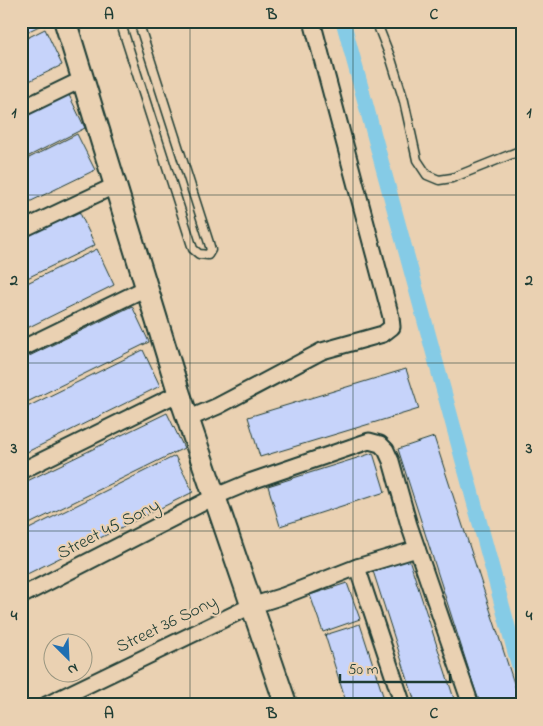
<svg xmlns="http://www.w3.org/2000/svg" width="543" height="726" font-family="'Indie Flower',sans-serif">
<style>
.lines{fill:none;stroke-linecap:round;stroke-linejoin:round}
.canal{stroke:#85cbe6;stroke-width:15}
.building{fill:#c6d3fa;stroke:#1f3d34}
.lane-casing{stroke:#1f3d34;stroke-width:11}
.street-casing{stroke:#1f3d34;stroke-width:19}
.secondary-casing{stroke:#1f3d34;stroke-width:25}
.lane{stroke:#ead1b2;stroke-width:8}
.street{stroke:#ead1b2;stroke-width:15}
.secondary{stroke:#ead1b2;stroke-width:21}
.grid{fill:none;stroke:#1f3d34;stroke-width:1;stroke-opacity:0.55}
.labels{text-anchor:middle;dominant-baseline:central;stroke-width:4;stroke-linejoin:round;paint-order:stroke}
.street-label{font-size:18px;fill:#1f3d34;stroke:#ead1b2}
.neatline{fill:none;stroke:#1f3d34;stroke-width:2}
.grid-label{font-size:16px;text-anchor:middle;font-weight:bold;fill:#1f3d34}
</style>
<rect width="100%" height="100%" fill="#ead1b2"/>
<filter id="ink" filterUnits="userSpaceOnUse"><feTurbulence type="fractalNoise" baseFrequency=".02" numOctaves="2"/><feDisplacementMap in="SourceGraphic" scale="10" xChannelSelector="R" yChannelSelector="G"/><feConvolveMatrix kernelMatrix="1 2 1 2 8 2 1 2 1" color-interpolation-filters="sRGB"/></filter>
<g filter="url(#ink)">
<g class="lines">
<!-- canal -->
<path class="canal" d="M343 21 522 678"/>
</g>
<!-- building -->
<g class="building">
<path d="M21 21H49L21 35Z"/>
<path d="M45 29 62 65 21 85V41Z"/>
<path d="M68 93 85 128 21 160V116Z"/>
<path d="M77 134 95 170 21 206V162Z"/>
<path d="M78 209 95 245 21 281V237Z"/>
<path d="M97 249 114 285 21 331V286Z"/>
<path d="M132 306 149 342 21 405V360Z"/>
<path d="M143 350 160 386 21 455V410Z"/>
<path d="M406 369 419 409 260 457 248 417Z"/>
<path d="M167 413 184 448 21 528V484Z"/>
<path d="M434 437 521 705H480L398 449Z"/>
<path d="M373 453 385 492 280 526 268 486Z"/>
<path d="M175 456 193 492 21 577V533Z"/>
<path d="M409 559 456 705H416L373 571Z"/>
<path d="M347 583 360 619 323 632 310 595Z"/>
<path d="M360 624 386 705H347L325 635Z"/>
</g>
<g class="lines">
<defs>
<g id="lane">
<path d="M120 21 193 249 199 254 208 255 211 250 209 243 138 21"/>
<path d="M376 21 391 59 404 101 417 160 427 175 439 180 452 178 522 150"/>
</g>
<g id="street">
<path d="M21 109 81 80"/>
<path d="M21 230 116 185"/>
<path d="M21 349 146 288"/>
<path d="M188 419 218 406 322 351 383 334 392 327 391 317 312 21"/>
<path d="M21 471 179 393"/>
<path d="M357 567 403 705"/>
<path d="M21 596 214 497 252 481 369 441 380 444 386 450 391 461 409 525 471 705"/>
<path d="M46 705 251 606 283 596 357 567 417 549"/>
</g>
<path id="secondary" d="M65 21 179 393 286 705"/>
</defs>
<!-- lane casing -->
<use href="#lane" class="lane-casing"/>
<!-- street casing -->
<use href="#street" class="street-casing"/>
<!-- secondary casing -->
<use href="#secondary" class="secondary-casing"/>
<!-- lane -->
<use href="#lane" class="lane"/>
<!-- street -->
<use href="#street" class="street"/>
<!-- secondary -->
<use href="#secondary" class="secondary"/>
</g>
</g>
<!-- grid -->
<path class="grid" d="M190 21V705M353 21V705M21 195H522M21 363H522M21 531H522"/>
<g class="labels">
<!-- street labels -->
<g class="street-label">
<text transform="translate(109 530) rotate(-27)">Street 45 Sony</text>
<text transform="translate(167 625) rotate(-26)">Street 36 Sony</text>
</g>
</g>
<!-- margin -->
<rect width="543" height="726" fill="none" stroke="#ead1b2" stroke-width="55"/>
<!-- north arrow -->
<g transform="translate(68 658) rotate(156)"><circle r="24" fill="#ead1b2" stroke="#999680"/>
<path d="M0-4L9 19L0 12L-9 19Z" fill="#1f6fb2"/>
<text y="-8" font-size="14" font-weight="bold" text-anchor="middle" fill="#1f3d34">N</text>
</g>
<!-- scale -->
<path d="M340 674v8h110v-8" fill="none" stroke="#1f3d34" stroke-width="2.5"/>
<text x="348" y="674" font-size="15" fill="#1f3d34" stroke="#ead1b2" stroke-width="4" paint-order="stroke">50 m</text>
<rect x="28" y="28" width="488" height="670" class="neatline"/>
<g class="grid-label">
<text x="109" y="19">A</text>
<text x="272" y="19">B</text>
<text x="434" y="19">C</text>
<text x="14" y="117">1</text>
<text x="529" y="117">1</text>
<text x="14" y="285">2</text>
<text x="529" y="285">2</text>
<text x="14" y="453">3</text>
<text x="529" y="453">3</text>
<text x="14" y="620">4</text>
<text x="529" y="620">4</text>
<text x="109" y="718">A</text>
<text x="272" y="718">B</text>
<text x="434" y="718">C</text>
</g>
</svg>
